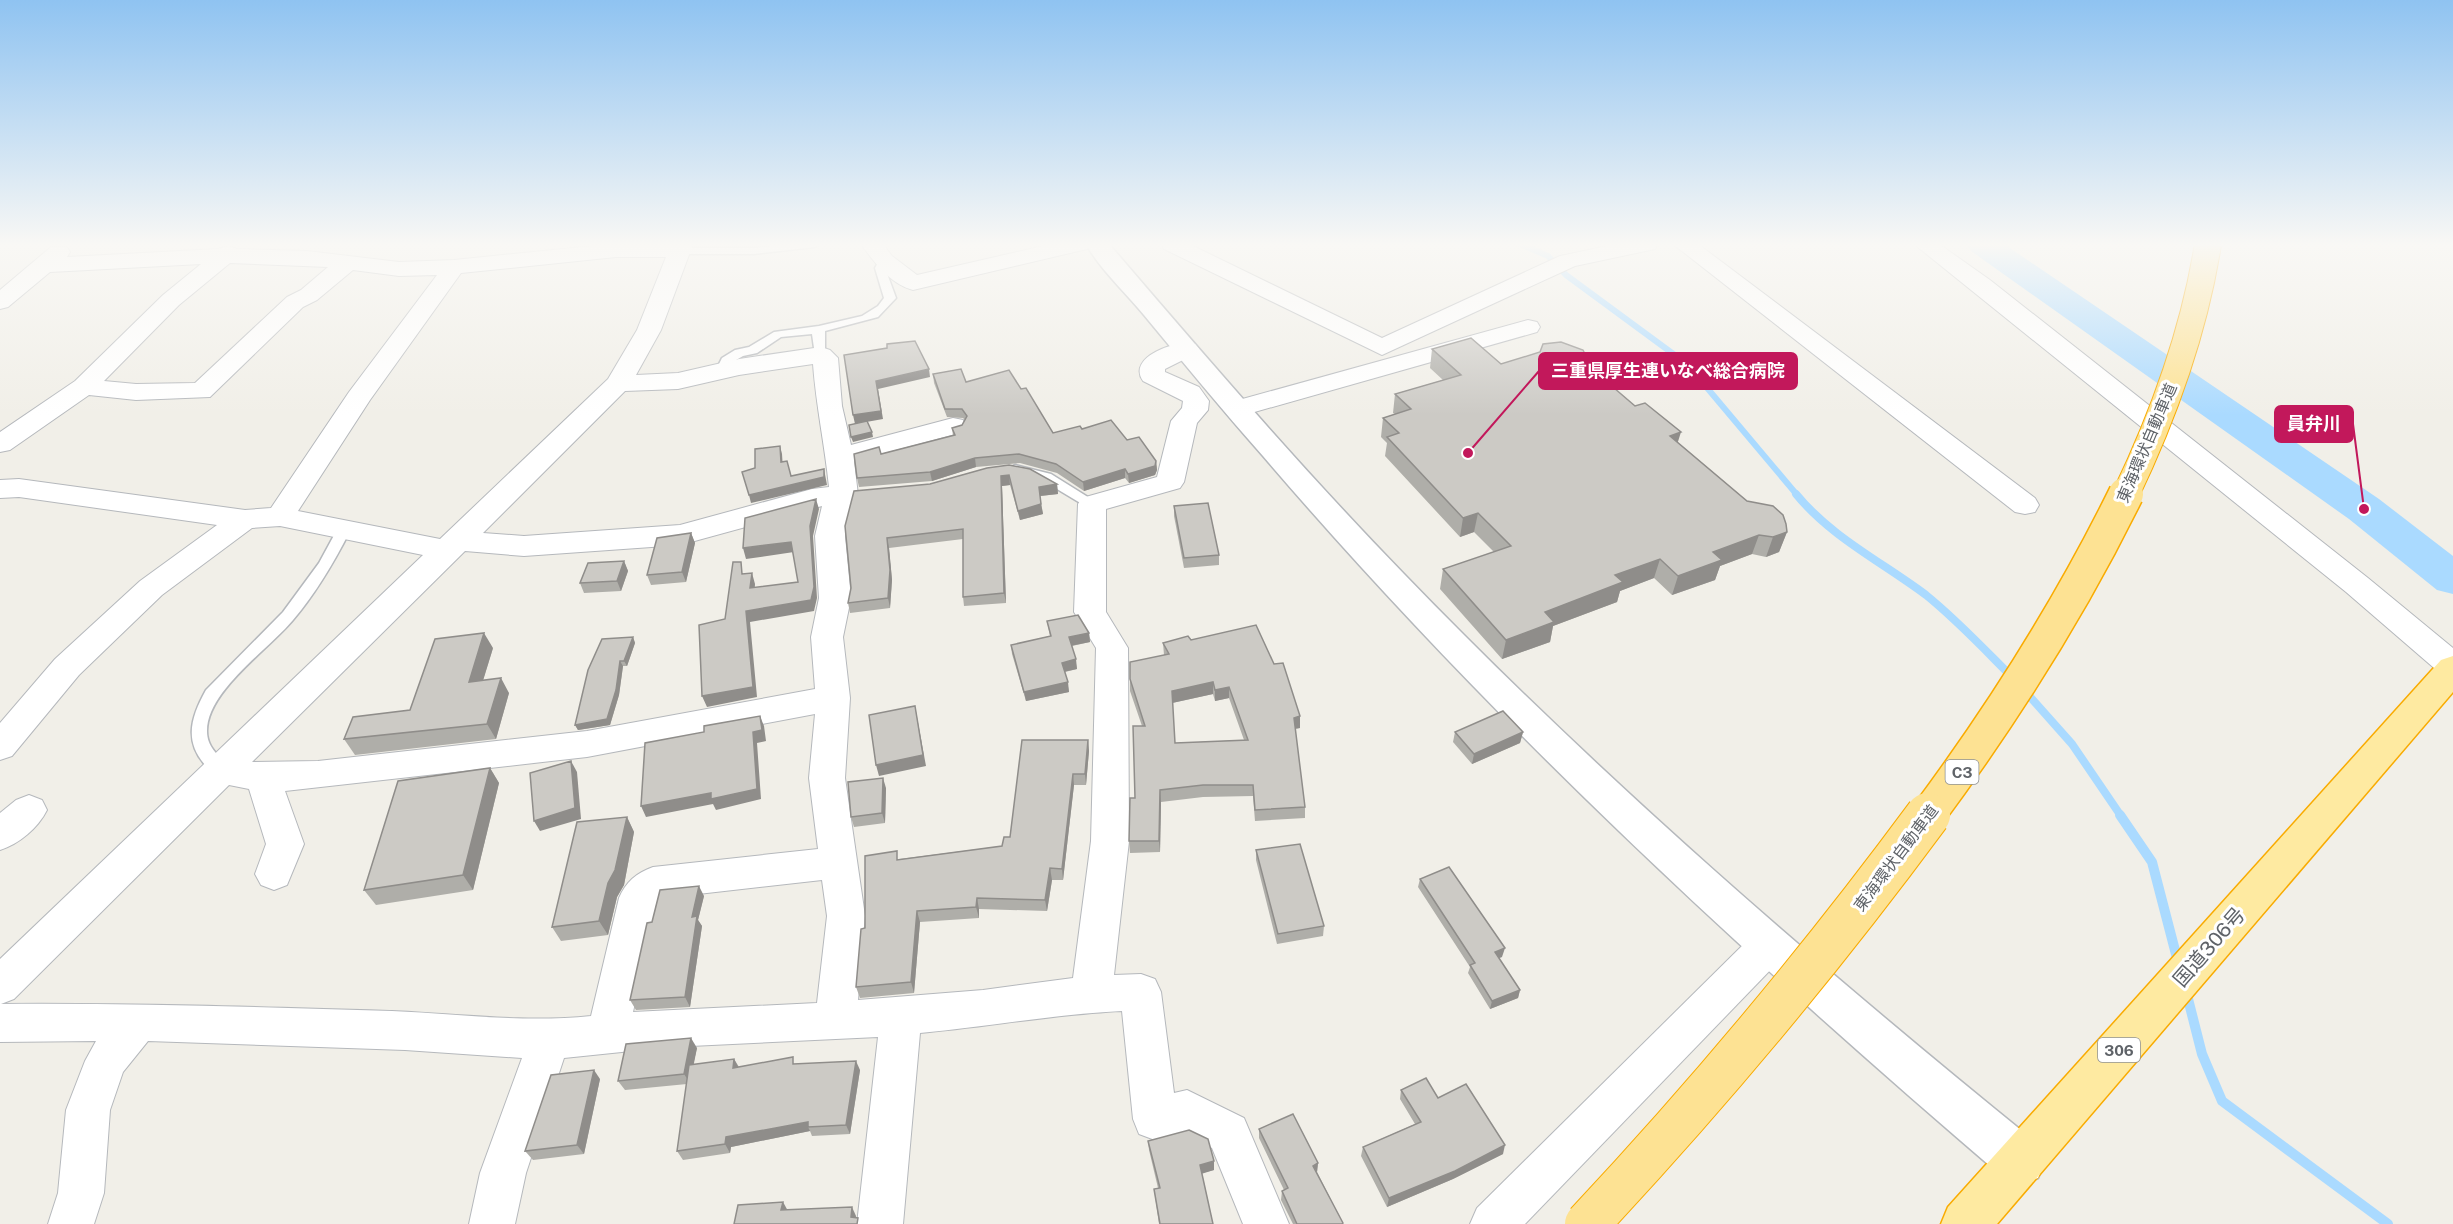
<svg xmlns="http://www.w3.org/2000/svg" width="2453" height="1224" font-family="'Public Sans','Noto Sans JP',sans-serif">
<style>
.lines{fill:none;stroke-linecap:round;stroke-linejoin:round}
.stream-far2{stroke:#aadaff;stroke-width:6}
.stream-far1{stroke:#aadaff;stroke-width:8}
.stream{stroke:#aadaff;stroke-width:10}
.river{fill:#aadaff;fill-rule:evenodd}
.service-casing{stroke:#b5b8bc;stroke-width:3}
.minor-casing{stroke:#b5b8bc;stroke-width:2}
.tertiary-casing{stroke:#b5b8bc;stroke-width:3}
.trunk-casing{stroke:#f9ab00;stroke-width:3}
.service{fill:#fff;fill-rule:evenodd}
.minor{fill:#fff;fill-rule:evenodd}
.tertiary{fill:#fff;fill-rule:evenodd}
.trunk{fill:#feeaa1;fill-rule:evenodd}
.motorway-bridge-far2-casing{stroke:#f9ab00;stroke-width:28;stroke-linecap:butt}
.motorway-bridge-far1-casing{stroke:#f9ab00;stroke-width:37;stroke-linecap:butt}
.motorway-bridge-casing{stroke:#f9ab00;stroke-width:46;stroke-linecap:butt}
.motorway-bridge-far2{stroke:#fde293;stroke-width:26}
.motorway-bridge-far1{stroke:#fde293;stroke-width:34}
.motorway-bridge{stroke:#fde293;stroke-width:44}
.wall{fill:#afaea9;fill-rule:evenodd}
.shaded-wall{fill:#8f8d8a}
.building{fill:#cccac5;stroke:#8f8d8a;stroke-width:1.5;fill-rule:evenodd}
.labels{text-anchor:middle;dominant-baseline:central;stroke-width:6;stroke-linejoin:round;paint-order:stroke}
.shield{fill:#fff;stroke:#8f9295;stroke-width:1.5}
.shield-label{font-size:15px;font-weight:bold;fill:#5f6368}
.street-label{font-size:16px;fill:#5f6368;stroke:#fff}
.near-street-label{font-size:20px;fill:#5f6368;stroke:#fff}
.leader{fill:none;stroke:#c2185b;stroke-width:2}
.callout-dot{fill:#c2185b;stroke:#fff;stroke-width:2}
.callout{fill:#c2185b;stroke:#c2185b;stroke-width:2}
.callout-label{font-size:18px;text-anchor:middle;font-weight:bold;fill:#fff}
</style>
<rect width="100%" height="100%" fill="#f1efe8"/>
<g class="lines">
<!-- stream-far2 -->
<path class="stream-far2" d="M1520 244 1548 256 1566 275 1687 364 1798 496"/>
<!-- stream-far1 -->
<g class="stream-far1">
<path d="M1796 494C1831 537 1882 562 1926 595 1957 620 1984 649 2012 677"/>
<path d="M2024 690 2072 744 2121 816"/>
</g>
<!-- stream -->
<g class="stream">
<path d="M2120 815 2152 862 2178 962"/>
<path d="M2186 991 2202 1054 2222 1101 2388 1224"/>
</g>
<!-- river -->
<path class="river" d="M1966 244H2004L2379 499 2453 556V594L2437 590 2349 519 1971 251Z"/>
<defs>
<g id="service">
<path d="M791 244H820L815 247 754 254H680L675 251 680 248H754Z"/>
<path d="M884 258 889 261 885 268 896 298 878 317 825 331V358L821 359 815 355 812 334 781 337 757 353 743 356 731 363 725 375H717L715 372 722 358 735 350 749 347 774 332 819 326 862 316 878 306 884 298 875 268 880 259Z"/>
<path d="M1015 465 1051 474 1099 504 1092 508 1087 507 1042 480 1010 472 1008 469Z"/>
<path d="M343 526 350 531C334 562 316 593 293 620 268 650 207 691 207 731 207 750 222 756 229 770L227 775C218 778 213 773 207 767 183 742 191 717 206 690L283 612 319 563 338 528Z"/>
</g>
<g id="minor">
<path d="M613 244H693L661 330 636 375 678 373 739 359 821 347 830 350 838 358 842 406 851 445 953 418 963 420 966 426 963 432 854 461 858 495 852 502 845 536 851 598 843 637 850 698 845 778 865 916 858 1000 983 990 1073 978 1091 841 1096 648 1074 612 1078 504 1082 498 1157 477 1171 421 1182 408 1183 401 1143 381C1126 357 1177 339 1195 344L1199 349 1195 354 1165 369V372L1199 387 1209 401 1208 410 1197 423 1184 482 1180 488 1106 509V612L1128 648 1129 841 1114 975 1141 974 1155 979 1161 992 1174 1093 1187 1090 1244 1118 1289 1224H1243L1212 1148 1184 1133 1155 1140 1139 1134 1133 1119 1122 1011C1055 1014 988 1027 920 1033L903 1224H857L878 1037 670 1047 564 1058 526 1173 515 1224H469L480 1173 522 1058 405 1050 148 1041 123 1072 110 1110 104 1193 94 1224H48L58 1193 66 1110 85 1061 96 1041 0 1042V959L423 555 280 526 252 528 162 595 79 675 12 756 0 760V723L55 659 140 581 217 525 19 497 0 498V480L19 479 245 510 271 508 349 392 437 275 399 276 353 270 317 300 303 307 210 397 136 400 89 395 10 450 0 452V432L75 381 163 295 201 264 50 272 8 307 0 309V290L51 247H67L70 252 67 257 218 249 228 246 237 249 307 251 399 262 454 260ZM616 257H666L637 330 608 379 440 539 298 511 370 400 461 273ZM230 263 328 267 301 290 287 297 195 383 136 384 104 381 179 305ZM813 364C816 406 825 446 829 487L812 489 680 525 524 536 483 533 625 391 678 389 739 375ZM822 506 815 536 819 598 811 637 815 689 587 731 318 761 252 762 465 551 524 556 680 545ZM815 714 809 778 818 849 653 867C636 873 626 882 619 898L591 1016C525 1023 458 1014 392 1011 261 1007 131 1003 1 1004L14 999 229 785 249 789 266 844 255 874 261 885 274 890 287 885 304 844 285 791 587 757ZM822 880 827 916 817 1003 633 1012 656 905 663 898Z"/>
<path d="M861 244H883L892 256 917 275 1052 244H1090L1087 249 913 290C890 284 874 262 861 244Z"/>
<path d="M1161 244H1189L1382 338 1560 256 1617 244H1658L1655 249 1575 266 1382 355 1164 249Z"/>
<path d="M1673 244H1698L2035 498 2039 505 2035 512 2025 514 2015 512Z"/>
<path d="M1914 244H1939L1990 280 2368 578 2453 648V678L2441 674 2346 592Z"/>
<path d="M1528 320 1537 322 1540 327 1537 332 1237 417 1228 415 1224 409 1228 403Z"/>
<path d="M29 795 42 800 47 810C38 828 19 844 0 850V813L16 800Z"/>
<path d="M1768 929 1782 934 1788 946 1782 958 1525 1224H1470L1477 1208 1754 934Z"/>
</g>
<path id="tertiary" d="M1086 244H1109C1205 356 1301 468 1404 574 1602 779 1817 965 2038 1144L2045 1161 2038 1178 2021 1184 2004 1178C1741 953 1488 719 1263 456 1222 410 1183 362 1144 315 1125 292 1100 269 1086 244Z"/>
<path id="trunk" d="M2453 656V692L1997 1224H1941L1948 1207 2441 660Z"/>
</defs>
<!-- service casing -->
<use href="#service" class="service-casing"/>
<!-- minor casing -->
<use href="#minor" class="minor-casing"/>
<!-- tertiary casing -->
<use href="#tertiary" class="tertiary-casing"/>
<!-- trunk casing -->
<use href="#trunk" class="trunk-casing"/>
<!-- service -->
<use href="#service" class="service"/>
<!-- minor -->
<use href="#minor" class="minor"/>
<!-- tertiary -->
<use href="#tertiary" class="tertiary"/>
<!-- trunk -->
<use href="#trunk" class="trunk"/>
<defs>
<path id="motorway-bridge-far2" d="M2125 496C2164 415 2194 333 2208 244"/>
<path id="motorway-bridge-far1" d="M1927 816C2002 715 2070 608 2126 494"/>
<path id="motorway-bridge" d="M1587 1224C1708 1095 1823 957 1928 815"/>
</defs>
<!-- motorway-bridge-far2 casing -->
<use href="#motorway-bridge-far2" class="motorway-bridge-far2-casing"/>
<!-- motorway-bridge-far1 casing -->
<use href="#motorway-bridge-far1" class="motorway-bridge-far1-casing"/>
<!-- motorway-bridge casing -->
<use href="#motorway-bridge" class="motorway-bridge-casing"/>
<!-- motorway-bridge-far2 -->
<use href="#motorway-bridge-far2" class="motorway-bridge-far2"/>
<!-- motorway-bridge-far1 -->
<use href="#motorway-bridge-far1" class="motorway-bridge-far1"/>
<!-- motorway-bridge -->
<use href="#motorway-bridge" class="motorway-bridge"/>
</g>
<!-- wall -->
<g class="wall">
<path d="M1432 349 1501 364 1540 352 1586 364 1747 501 1787 532 1779 552 1766 557 1752 554 1720 566 1715 580 1672 595 1654 578 1620 591 1617 602 1553 626 1550 642 1502 659 1440 589 1443 569 1494 552 1474 532 1460 537 1385 456 1387 443 1381 437 1383 418 1395 414 1393 413 1395 394 1443 380 1430 368Z"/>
<path d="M933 374 966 382 1021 389 1053 433 1082 429 1127 440 1156 461 1157 470 1155 475 1129 483 1125 478 1084 491 1057 473 1020 463 976 467 932 481 859 487 857 478 881 454 953 436 952 428 962 425 965 420 963 418 947 417 934 383Z"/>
<path d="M987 468 1057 484 1058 494 1040 496 1043 514 1020 520 1010 485 1002 486 1006 603 964 606 963 597V539L889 548 892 580 890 608 850 613 848 603 851 588 845 526 930 484Z"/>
<path d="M1174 506 1219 555V565L1184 568 1174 516Z"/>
<path d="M691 533 695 543 686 582 651 585 647 575Z"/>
<path d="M624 561 628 571 621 591 584 593 580 583Z"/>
<path d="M1047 621 1089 633 1090 642 1072 646 1077 669 1065 672 1069 692 1026 701 1012 654 1011 645 1050 636Z"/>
<path d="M633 637 635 643 627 666H623L619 695 610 725 578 730 575 725Z"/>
<path d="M1191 640 1274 664 1300 716V728L1295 729 1305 807V818L1255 821 1253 796 1203 797 1161 802 1160 852 1130 853 1129 841 1135 798 1142 726 1130 691V679L1164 655 1163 643ZM1213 694 1215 701 1229 698 1244 740 1175 743 1172 703Z"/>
<path d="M493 648 483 680 509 693 496 739 355 755 344 739 410 710Z"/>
<path d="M1455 732H1523L1520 743 1472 764 1453 742Z"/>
<path d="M1088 740 1089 751 1086 785H1074L1063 880H1052L1047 911 979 909V918L920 922 914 993 860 998 856 987 865 928 899 859 1002 846 1010 837Z"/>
<path d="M490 768 499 783 473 890 376 905 364 890Z"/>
<path d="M886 788 885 823 854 827 851 817Z"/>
<path d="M627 817 634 832 624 885 617 897 608 935 561 941 552 927Z"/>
<path d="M1256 850 1324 926 1323 936 1277 944 1256 860Z"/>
<path d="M1420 879 1502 957 1499 958 1520 990 1518 998 1490 1009 1468 973 1470 967 1418 887Z"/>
<path d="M704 896 698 920 702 926 690 1007 636 1010 630 1000 652 922Z"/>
<path d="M697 1048 693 1065 734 1059 739 1067 796 1064 860 1070 850 1134 812 1136 810 1131 731 1147 730 1153 683 1160 677 1151 687 1084 625 1090 618 1081Z"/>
<path d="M600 1079 584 1154 533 1160 525 1151Z"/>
<path d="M1401 1090 1438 1098 1503 1154 1453 1179 1387 1207 1361 1156 1363 1147 1415 1124 1400 1099Z"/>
<path d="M1259 1129 1318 1163 1317 1172 1343 1224H1293L1281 1200 1282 1191 1284 1190 1259 1138Z"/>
<path d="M1148 1141 1214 1170 1202 1173 1213 1224H1159L1154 1189 1158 1188 1149 1150Z"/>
</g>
<!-- shaded-wall -->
<g class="shaded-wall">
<path d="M929 369 930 377 878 389 883 419 855 424 853 415 876 381Z"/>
<path d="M872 432 873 437 853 442 851 437Z"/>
<path d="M1681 432 1675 451 1670 436Z"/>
<path d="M780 446 782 454 783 470 781 462Z"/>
<path d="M975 458 976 467 932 481 930 472Z"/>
<path d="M1156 461 1157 470 1155 475 1129 483 1128 474Z"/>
<path d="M824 469 827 485 751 503 749 495Z"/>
<path d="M1125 469V478L1084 491 1083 482Z"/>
<path d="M1009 475 1010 485 1002 486 1006 603 1004 593 1001 476Z"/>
<path d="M1057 484 1058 494 1040 496 1039 487Z"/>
<path d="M816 499 819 509 813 536 817 598 814 611 750 622 757 697 707 707 702 696 746 611 811 600 810 526Z"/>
<path d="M1041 504 1043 514 1020 520 1018 511Z"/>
<path d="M1478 513 1474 532 1460 537 1463 518Z"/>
<path d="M1787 532 1779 552 1766 557 1773 537Z"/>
<path d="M691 533 695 543 686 582 682 572Z"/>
<path d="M1759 535 1752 554 1720 566 1715 580 1672 595 1678 576 1713 552Z"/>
<path d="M887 538 889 548 892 580 890 608 888 598Z"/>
<path d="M791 542 794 552 746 559 743 548Z"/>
<path d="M1660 559 1654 578 1620 591 1617 602 1553 626 1550 642 1502 659 1506 640 1545 612 1615 575Z"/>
<path d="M624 561 628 571 621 591 617 581Z"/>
<path d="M752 573 755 584 754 599 750 588Z"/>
<path d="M484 633 493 648 478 697 469 682Z"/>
<path d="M1089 633 1090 642 1070 646 1069 637Z"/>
<path d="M633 637 635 643 627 666 624 661Z"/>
<path d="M1076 659 1077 669 1063 672 1062 663Z"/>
<path d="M620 661 623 666 619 695 610 725 578 730 575 725Z"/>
<path d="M501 678 509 693 496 739 487 724Z"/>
<path d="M1068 682 1069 692 1026 701 1024 692Z"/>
<path d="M1213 682V694L1172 703V691Z"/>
<path d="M1229 687V698L1215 701V690Z"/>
<path d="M915 706 926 766 879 776 876 765Z"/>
<path d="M760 716 764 726 766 741 757 743 761 799 716 810 713 804 646 817 641 806 753 732Z"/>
<path d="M1300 716V728L1293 729 1294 718Z"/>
<path d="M1523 732 1520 743 1472 764 1474 754Z"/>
<path d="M1088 740 1089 751 1086 785 1085 774Z"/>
<path d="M571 761 577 772 581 819 540 831 534 821Z"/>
<path d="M490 768 499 783 473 890 463 875Z"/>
<path d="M1073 774 1074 785 1063 880 1062 869Z"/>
<path d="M883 778 886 788 885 823 882 813Z"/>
<path d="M1160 790 1161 802 1160 852 1159 841Z"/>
<path d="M627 817 634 832 624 885 617 897 608 935 599 921 608 883Z"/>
<path d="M1050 868 1052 880 1047 911 1045 900Z"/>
<path d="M699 886 704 896 698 920 702 926 690 1007 685 997 692 917Z"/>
<path d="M977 898 979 909V918L976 907Z"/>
<path d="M917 911 920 922 914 993 911 982Z"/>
<path d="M1505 948 1502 957 1493 960 1495 952Z"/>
<path d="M1520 990 1518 998 1490 1009 1492 1001Z"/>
<path d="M691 1038 697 1048 690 1083 684 1074Z"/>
<path d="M734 1059 739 1068H733Z"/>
<path d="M856 1061 860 1070 850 1134 846 1125Z"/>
<path d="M594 1070 600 1079 584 1154 577 1145Z"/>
<path d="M808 1122V1127L810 1131 731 1147 730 1153 725 1144 726 1137Z"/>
<path d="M1505 1145 1503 1154 1453 1179 1387 1207 1389 1198Z"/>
<path d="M1214 1161V1170L1201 1174 1200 1165Z"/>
<path d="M1318 1163 1317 1172 1313 1166Z"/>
<path d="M783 1202 788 1211 781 1210Z"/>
<path d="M852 1207 856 1216 855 1224 851 1217Z"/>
</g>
<!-- building -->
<g class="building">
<path d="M1471 338 1501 364 1540 352 1543 344 1561 342 1583 350 1587 358 1585 363 1635 406 1645 403 1681 432 1670 436 1747 501 1773 506 1783 515 1786 524 1787 532 1773 537 1759 535 1713 552 1722 560 1678 576 1660 559 1615 575 1623 582 1545 612 1554 622 1506 640 1443 569 1511 546 1478 513 1463 518 1387 437 1399 433 1383 418 1411 409 1395 394 1461 375 1432 349Z"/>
<path d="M915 341 929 369 876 381 881 411 853 415 844 355 887 348V344Z"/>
<path d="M961 369 966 382 1009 370 1021 389 1026 388 1053 433 1080 426 1082 429 1111 420 1127 440 1139 437 1156 461 1155 466 1128 474 1125 469 1083 482 1056 464 1019 454 975 458 930 472 857 478 854 454 879 447 881 454 955 435 952 428 962 425 967 416 962 409H945L933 374Z"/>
<path d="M867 421 872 432 851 437 849 425Z"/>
<path d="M780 446 781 462 787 461 791 476 824 469V477L749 495 742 472 755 468V449Z"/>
<path d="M1009 465 1030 469 1057 484 1039 487 1041 504 1018 511 1009 475 1001 476 1004 593 963 597V529L887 538 890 570 888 598 848 603 851 588 845 526 854 491 930 484 987 468Z"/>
<path d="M816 499 810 526 814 587 811 600 746 611 753 687 702 696 699 625 725 619 733 562H741L742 574 752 573 750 588 798 582 791 542 743 548 745 518Z"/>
<path d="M1208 503 1219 555 1184 558 1174 506Z"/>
<path d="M691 533 682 572 647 575 657 538Z"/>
<path d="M624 561 617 581 580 583 588 563Z"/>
<path d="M1078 615 1089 633 1069 637 1076 659 1062 663 1068 682 1024 692 1011 645 1051 636 1047 621Z"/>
<path d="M1256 625 1274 664 1283 663 1300 716 1294 718 1305 807 1255 810 1253 785H1203L1160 790 1159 841H1129L1130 798H1135L1133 726H1145L1130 679V662L1169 654 1163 643 1188 636 1191 640ZM1213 682 1215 690 1229 687 1248 740 1175 743 1172 691Z"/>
<path d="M484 633 469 682 501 678 487 724 344 739 353 717 410 710 435 639Z"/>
<path d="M633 637 624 661H620L616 690 607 719 575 725 588 670 602 639Z"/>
<path d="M915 706 923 755 876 765 869 715Z"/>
<path d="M1503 711 1523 732 1474 754 1455 732Z"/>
<path d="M760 716 762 730 753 732 757 789 711 799V793L641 806 645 743 704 732V726Z"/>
<path d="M1022 740H1088L1085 774H1073L1062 869 1050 868 1045 900 977 898 976 907 917 911 911 982 856 987 861 929 865 928V856L897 851V860L1002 846 1004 837H1010Z"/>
<path d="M571 761 575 808 534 821 530 773Z"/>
<path d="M490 768 463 875 364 890 398 781Z"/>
<path d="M883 778 882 813 851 817 848 782Z"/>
<path d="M627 817 615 870 608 883 599 921 552 927 577 822Z"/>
<path d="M1300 844 1324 926 1278 934 1256 850Z"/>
<path d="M1449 867 1505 948 1495 952 1520 990 1492 1001 1470 965 1475 963 1420 879Z"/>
<path d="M699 886 692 917 697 916 685 997 630 1000 647 923 652 922 660 890Z"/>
<path d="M691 1038 684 1074 618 1081 626 1044Z"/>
<path d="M793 1057V1064L856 1061 846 1125 808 1127V1122L726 1137 725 1144 677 1151 689 1065 734 1059 733 1068Z"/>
<path d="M594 1070 577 1145 525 1151 551 1075Z"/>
<path d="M1426 1078 1438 1098 1466 1084 1505 1145 1455 1171 1389 1198 1363 1147 1421 1122 1401 1090Z"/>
<path d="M1293 1114 1318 1163 1313 1166 1343 1223 1342 1224H1297L1282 1191 1288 1188 1259 1129Z"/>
<path d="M1189 1130 1208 1139 1214 1161 1200 1165 1213 1224H1160L1154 1189 1160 1188 1148 1141Z"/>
<path d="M783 1202 781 1210 852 1207 851 1217 858 1218 857 1224H734L738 1205Z"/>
</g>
<!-- sky -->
<linearGradient id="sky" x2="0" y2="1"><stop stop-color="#8fc3f1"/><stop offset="0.59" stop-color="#f9f8f5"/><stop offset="1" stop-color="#f9f8f5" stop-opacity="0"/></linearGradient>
<rect width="2453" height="415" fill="url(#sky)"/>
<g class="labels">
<!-- shield labels -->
<g class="shield">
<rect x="1945.5" y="760" width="33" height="24" rx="4.5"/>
<rect x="2098" y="1038" width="42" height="24" rx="4.5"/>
</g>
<g class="shield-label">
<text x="1962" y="772">C3</text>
<text x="2119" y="1050">306</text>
</g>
<!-- street labels -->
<g class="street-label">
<text transform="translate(2147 443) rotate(-67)">東海環状自動車道</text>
<text transform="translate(1896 858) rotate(-53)">東海環状自動車道</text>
</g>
<!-- near-street labels -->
<g class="near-street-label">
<text transform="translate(2209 947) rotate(-49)">国道306号</text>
</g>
</g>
<!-- callouts -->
<path class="leader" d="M1468 453L1539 371M2364 509L2353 424"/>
<g class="callout-dot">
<circle cx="1468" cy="453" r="6"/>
<circle cx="2364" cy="509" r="6"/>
</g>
<g class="callout">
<rect x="1539" y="353" width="258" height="36" rx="6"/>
<rect x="2275" y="406" width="78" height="36" rx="6"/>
</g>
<g class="callout-label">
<text x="1668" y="377">三重県厚生連いなべ総合病院</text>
<text x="2314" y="430">員弁川</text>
</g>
</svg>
